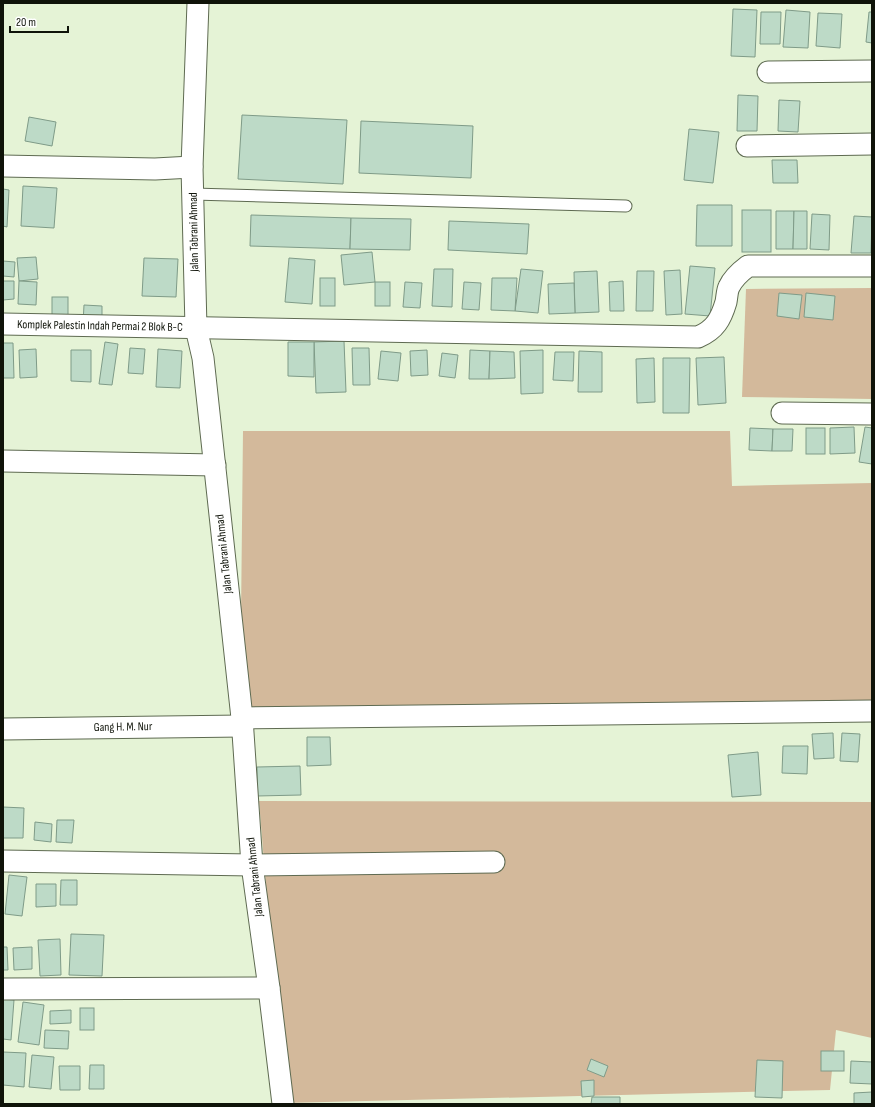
<svg xmlns="http://www.w3.org/2000/svg" width="875" height="1107" font-family="'Sofia Sans Condensed',sans-serif">
<style>
.green{fill:#d3b99b}
.building{fill:#bddac7;stroke:#7f9b88}
.lines{fill:none;stroke-linecap:round;stroke-linejoin:round}
.service-casing{stroke:#5e6a51;stroke-width:13}
.minor-casing{stroke:#5e6a51;stroke-width:23}
.service{stroke:#fff;stroke-width:11}
.minor{stroke:#fff;stroke-width:21}
.labels{text-anchor:middle;dominant-baseline:central;stroke-width:3;stroke-linejoin:round;paint-order:stroke}
.street-label{font-size:12px;fill:#0f1309;stroke:#fff}
</style>
<rect width="100%" height="100%" fill="#e5f3d6"/>
<!-- green -->
<g class="green">
<path d="M872 288V399L742 397 746 289Z"/>
<path d="M243 431H730L732 486 872 483V706L240 709Z"/>
<path d="M259 801 872 802V1038L836 1030 830 1090 284 1103Z"/>
</g>
<!-- building -->
<g class="building">
<path d="M733 9 757 10 755 57 731 56Z"/>
<path d="M786 10 810 12 808 48 783 47Z"/>
<path d="M761 12H781L780 44H760Z"/>
<path d="M869 12H872V43L866 42Z"/>
<path d="M818 13 842 14 840 48 816 46Z"/>
<path d="M738 95 758 96 757 131H737Z"/>
<path d="M779 100 800 101 798 132 778 131Z"/>
<path d="M242 115 347 120 343 184 238 179Z"/>
<path d="M29 117 56 122 52 146 25 141Z"/>
<path d="M361 121 473 126 471 178 359 173Z"/>
<path d="M689 129 719 132 713 183 684 180Z"/>
<path d="M772 160H797L798 183H773Z"/>
<path d="M23 186 57 188 54 228 21 226Z"/>
<path d="M3 189 9 190 7 227 3 226Z"/>
<path d="M697 205H732V246H696Z"/>
<rect x="742" y="210" width="29" height="42"/>
<path d="M776 211H794L793 249H776Z"/>
<path d="M794 211H807V249H793Z"/>
<path d="M812 214 830 215 829 250 810 249Z"/>
<path d="M251 215 351 218 350 249 250 246Z"/>
<path d="M854 216 872 217 871 253H851Z"/>
<path d="M351 218 411 219 410 250 350 249Z"/>
<path d="M449 221 529 224 527 254 448 250Z"/>
<path d="M372 252 375 282 344 285 341 255Z"/>
<path d="M36 257 38 279 19 281 17 258Z"/>
<path d="M144 258 178 259 176 297 142 296Z"/>
<path d="M289 258 315 260 312 304 285 302Z"/>
<path d="M3 261 15 262 14 277 3 276Z"/>
<path d="M690 266 715 268 710 316 685 314Z"/>
<path d="M434 269H453L452 307 432 306Z"/>
<path d="M521 269 543 271 538 313 515 311Z"/>
<path d="M680 270 682 314 666 315 664 271Z"/>
<path d="M597 271 599 312 575 313 574 272Z"/>
<path d="M637 271H654L653 311H636Z"/>
<rect x="320" y="278" width="15" height="28"/>
<path d="M492 278H517L515 311 491 310Z"/>
<path d="M3 281H14V299L3 300Z"/>
<path d="M19 281 37 282 36 305 18 304Z"/>
<path d="M623 281 624 311H610L609 282Z"/>
<rect x="375" y="282" width="15" height="24"/>
<path d="M405 282 422 283 420 308 403 307Z"/>
<path d="M464 282 481 283 479 310 462 309Z"/>
<path d="M574 283 575 313 549 314 548 284Z"/>
<path d="M779 293 802 295 799 319 777 316Z"/>
<path d="M806 293 835 296 833 320 804 317Z"/>
<rect x="52" y="297" width="16" height="24"/>
<path d="M84 305 102 306V323H83Z"/>
<path d="M344 341 346 392 316 393 314 342Z"/>
<path d="M105 342 118 344 112 385 99 384Z"/>
<path d="M288 342H314V377L288 376Z"/>
<path d="M3 343H13L14 378H3Z"/>
<path d="M130 348 145 349 143 374 128 373Z"/>
<path d="M352 348H369L370 385H353Z"/>
<path d="M36 349 37 377 20 378 19 350Z"/>
<path d="M158 349 182 351 180 388 156 387Z"/>
<path d="M71 350H91V382L71 381Z"/>
<path d="M427 350 428 375 411 376 410 351Z"/>
<path d="M470 350 490 351 489 379H469Z"/>
<path d="M543 350V393L521 394 520 351Z"/>
<path d="M381 351 401 353 398 381 378 379Z"/>
<path d="M490 351 514 352 515 378 489 379Z"/>
<path d="M579 351 602 352V392H578Z"/>
<path d="M555 352H574L573 381 553 380Z"/>
<path d="M442 353 458 355 455 378 439 376Z"/>
<path d="M724 357 726 403 698 405 696 358Z"/>
<path d="M654 358 655 402 637 403 636 359Z"/>
<path d="M663 358H690L689 413H663Z"/>
<path d="M854 427 855 453 830 454V428Z"/>
<path d="M865 427 872 428V464L859 462Z"/>
<path d="M750 428 773 429 772 451 749 450Z"/>
<rect x="806" y="428" width="19" height="26"/>
<path d="M773 429H793L792 451H772Z"/>
<path d="M833 733 834 758 814 759 812 734Z"/>
<path d="M842 733 860 734 858 762 840 761Z"/>
<path d="M307 737H330L331 765 307 766Z"/>
<path d="M783 746H808L807 774 782 773Z"/>
<path d="M758 752 761 795 732 797 728 755Z"/>
<path d="M300 766 301 795 257 796V767Z"/>
<path d="M3 807 24 808 23 838H3Z"/>
<path d="M57 820H74L72 843 56 842Z"/>
<path d="M35 822 52 824 51 842 34 840Z"/>
<path d="M9 875 27 877 22 916 5 914Z"/>
<path d="M61 880H77V905H60Z"/>
<path d="M36 884H56V906L36 907Z"/>
<path d="M71 934 104 935 102 976 69 975Z"/>
<path d="M60 939 61 975 40 976 38 940Z"/>
<path d="M3 947H7L8 970H3Z"/>
<path d="M32 947V969L14 970 13 948Z"/>
<path d="M3 999 14 1000 11 1040 3 1039Z"/>
<path d="M23 1002 44 1005 39 1045 18 1042Z"/>
<rect x="80" y="1008" width="14" height="22"/>
<path d="M71 1010V1023L50 1024V1011Z"/>
<path d="M45 1030 69 1031 68 1049 44 1048Z"/>
<rect x="821" y="1051" width="23" height="20"/>
<path d="M3 1052 26 1053 24 1087 3 1085Z"/>
<path d="M32 1055 54 1057 51 1089 29 1087Z"/>
<path d="M591 1059 608 1066 604 1077 587 1070Z"/>
<path d="M757 1060 783 1061 782 1098 755 1097Z"/>
<path d="M851 1061 872 1062V1084L850 1083Z"/>
<path d="M90 1065H104V1089H89Z"/>
<path d="M59 1066H80V1090H60Z"/>
<path d="M594 1080V1096L582 1097 581 1081Z"/>
<path d="M872 1092V1104H854V1093Z"/>
<path d="M592 1097H620V1104H591Z"/>
</g>
<g class="lines">
<defs>
<path id="service" d="M193 194 626 206"/>
<g id="minor">
<path d="M198 3 192 167 196 328 203 358 242 718 252 865 269 988 283 1104"/>
<path d="M768 72 872 71"/>
<path d="M747 146 872 144"/>
<path d="M3 166 155 169 192 167"/>
<path d="M3 324 698 337C715 330 721 319 726 302 727 297 727 291 729 287 733 278 740 272 748 266H872"/>
<path d="M782 413 872 414"/>
<path d="M3 461 215 465"/>
<path d="M242 718 872 711"/>
<path d="M3 729 242 726"/>
<path d="M3 861 252 865 494 862"/>
<path d="M3 989 269 988"/>
</g>
</defs>
<!-- service casing -->
<use href="#service" class="service-casing"/>
<!-- minor casing -->
<use href="#minor" class="minor-casing"/>
<!-- service -->
<use href="#service" class="service"/>
<!-- minor -->
<use href="#minor" class="minor"/>
</g>
<g class="labels">
<!-- street labels -->
<g class="street-label">
<text transform="translate(194 232) rotate(-91)">Jalan Tabrani Ahmad</text>
<text transform="translate(100 326) rotate(1)">Komplek Palestin Indah Permai 2 Blok B-C</text>
<text transform="translate(224 554) rotate(-96)">Jalan Tabrani Ahmad</text>
<text transform="translate(123 727) rotate(-1)">Gang H. M. Nur</text>
<text transform="translate(255 877) rotate(-96)">Jalan Tabrani Ahmad</text>
</g>
</g>
<!-- border -->
<rect width="875" height="1107" fill="none" stroke="#0f1309" stroke-width="8"/>
<!-- scale -->
<path d="M10 26v6h58v-6" fill="none" stroke="#0f1309" stroke-width="2"/>
<text x="16" y="26" font-size="12" fill="#0f1309" stroke="#ffffff" stroke-width="3" paint-order="stroke">20 m</text>
</svg>
